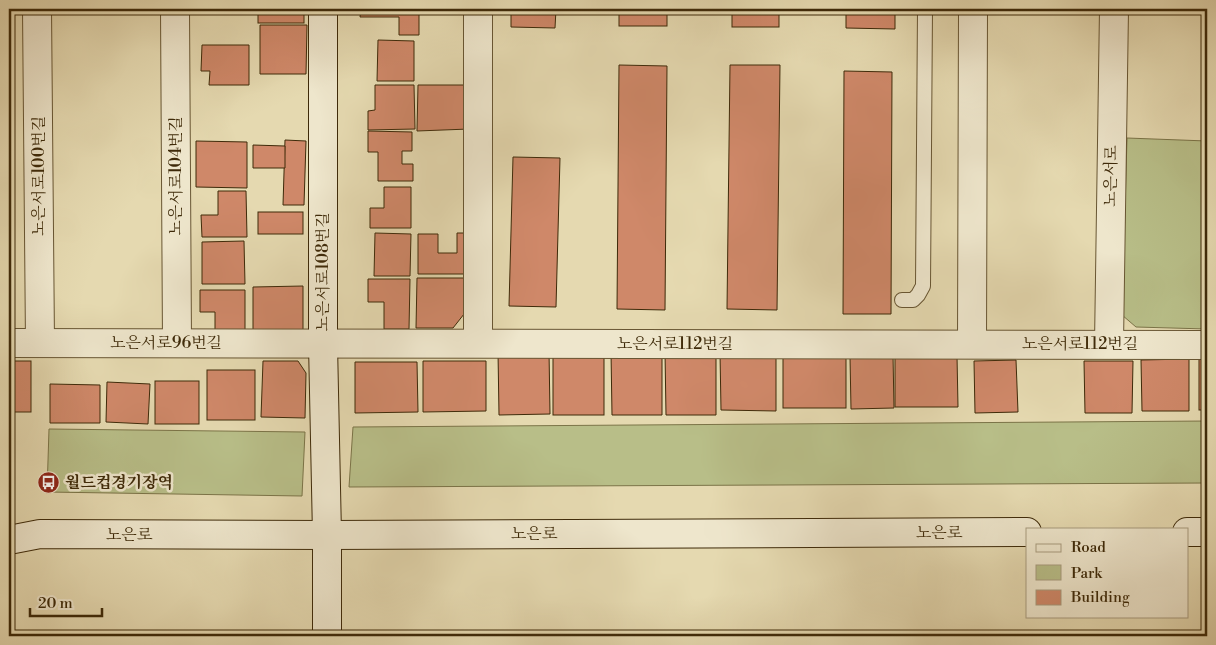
<svg xmlns="http://www.w3.org/2000/svg" width="1216" height="645" font-family="'Libre Bodoni','Noto Serif KR',serif">
<style>
.green{fill:#b8be88;stroke:#7b7448}
.building{fill:#cf8869;stroke:#3e2a09}
.lines{fill:none;stroke-linecap:round;stroke-linejoin:round}
.lane-casing{stroke:#685633;stroke-width:16}
.street-casing{stroke:#685633;stroke-width:30}
.secondary-casing{stroke:#3e2a09;stroke-width:30}
.lane{stroke:#eee6cc;stroke-width:14}
.street{stroke:#eee6cc;stroke-width:28}
.secondary{stroke:#eee6cc;stroke-width:28}
.labels{text-anchor:middle;dominant-baseline:central;stroke-width:5;stroke-linejoin:round;paint-order:stroke}
.street-label{font-size:16px;fill:#3e2a09;stroke:#eee6cc}
.poi-label{font-size:16px;font-weight:bold;fill:#3e2a09;stroke:#eee6cc;text-anchor:start}
</style>
<rect width="100%" height="100%" fill="#e5d9b0"/>
<filter id="stains"><feTurbulence type="fractalNoise" baseFrequency=".004" numOctaves="4"/><feColorMatrix values="0 0 0 0 .2 0 0 0 0 .09 0 0 0 0 .02 0 0 0 .5 -.17"/></filter>
<radialGradient id="worn" r=".72"><stop offset=".6" stop-color="#630" stop-opacity="0"/><stop offset="1" stop-color="#630" stop-opacity=".3"/></radialGradient>
<!-- green -->
<g class="green">
<path d="M1127 138 1207 141V329L1136 327 1122 315Z"/>
<path d="M1207 421V483L349 487 353 427Z"/>
<path d="M49 429 305 432 302 496 47 492Z"/>
</g>
<!-- building -->
<g class="building">
<rect x="258" y="9" width="46" height="14"/>
<path d="M361 9H419V35H399V17H360Z"/>
<path d="M511 9H556L555 28 511 27Z"/>
<rect x="619" y="9" width="48" height="17"/>
<rect x="732" y="9" width="47" height="18"/>
<path d="M846 9H895V29L846 28Z"/>
<path d="M260 25H307L306 74H260Z"/>
<path d="M378 40 414 41V81H377Z"/>
<path d="M202 45H249V85H209L210 71H201Z"/>
<path d="M619 65 667 66 665 310 617 309Z"/>
<path d="M730 65H780L777 310 727 309Z"/>
<path d="M844 71 892 72 891 314H843Z"/>
<path d="M375 85H414L415 129 368 130V111L375 110Z"/>
<path d="M418 85H469V129L417 131Z"/>
<path d="M368 131 412 132V151H402V164H413V181H378V152H368Z"/>
<path d="M285 140 306 141 304 205H283Z"/>
<path d="M196 141 247 142V188L196 187Z"/>
<path d="M253 145 285 146V168H253Z"/>
<path d="M513 157 560 158 556 307 509 306Z"/>
<path d="M384 187H411V228H370V208H384Z"/>
<path d="M218 191H246L247 237H202L201 215H218Z"/>
<rect x="258" y="212" width="45" height="22"/>
<path d="M375 233 411 234 410 276H374Z"/>
<path d="M457 233H468V274H418V234H438V253H457Z"/>
<path d="M244 241 245 284H202V242Z"/>
<path d="M417 278H468V309L453 328H416Z"/>
<path d="M368 279H410L409 329H384V302H368Z"/>
<path d="M303 286V335H253V287Z"/>
<path d="M200 290H245V336H215V312H200Z"/>
<path d="M549 351 550 414 499 415 498 352Z"/>
<rect x="553" y="352" width="51" height="63"/>
<path d="M611 352H662V415H612Z"/>
<path d="M665 352H716V415H666Z"/>
<path d="M720 353 776 354V411L721 410Z"/>
<path d="M893 356 894 408 851 409 850 357Z"/>
<path d="M895 356H957L958 407H895Z"/>
<rect x="783" y="357" width="63" height="51"/>
<rect x="1199" y="358" width="8" height="52"/>
<path d="M1189 359V411H1142L1141 360Z"/>
<path d="M1016 360 1018 412 975 413 974 361Z"/>
<rect x="9" y="361" width="22" height="51"/>
<path d="M263 361H298L306 373 305 418 261 417Z"/>
<path d="M423 361H486V411L423 412Z"/>
<path d="M1084 361H1133L1132 413H1085Z"/>
<path d="M355 362H417L418 412 355 413Z"/>
<rect x="207" y="370" width="48" height="50"/>
<rect x="155" y="381" width="44" height="43"/>
<path d="M107 382 150 384 148 424 106 422Z"/>
<path d="M50 384 100 385V423H50Z"/>
</g>
<g class="lines">
<defs>
<path id="lane" d="M902 300H913L918 295 923 286 925 9"/>
<g id="street">
<path d="M37 9 40 343"/>
<path d="M175 9 177 343"/>
<path d="M478 9V343"/>
<path d="M9 343 1207 345"/>
<path d="M972 344 973 9"/>
<path d="M1109 344 1114 9"/>
</g>
<g id="secondary">
<path d="M323 9V344L327 535V636"/>
<path d="M1187 532H1207"/>
<path d="M9 540 40 534 327 535 1027 532"/>
</g>
</defs>
<!-- lane casing -->
<use href="#lane" class="lane-casing"/>
<!-- street casing -->
<use href="#street" class="street-casing"/>
<!-- secondary casing -->
<use href="#secondary" class="secondary-casing"/>
<!-- lane -->
<use href="#lane" class="lane"/>
<!-- street -->
<use href="#street" class="street"/>
<!-- secondary -->
<use href="#secondary" class="secondary"/>
</g>
<!-- icons -->
<defs>
<symbol id="bus-disc" viewBox="-11 -11 22 22"><circle r="9.5" fill="#8f2418" stroke="#eee6cc"/><path d="M-5-6H5V4H4V6H2V4H-2V6H-4V4H-5ZM-3.5-4V0h7V-4ZM-3.5 1.2v1.5H-2V1.2ZM2 1.2v1.5H3.5V1.2Z" fill="#fff"/></symbol>
</defs>
<g fill-rule="evenodd">
<use href="#bus-disc" x="36" y="470" width="25" height="25"/>
</g>
<g class="labels">
<!-- street labels -->
<g class="street-label">
<text transform="translate(39 176) rotate(-90)">노은서로100번길</text>
<text transform="translate(176 176) rotate(-90)">노은서로104번길</text>
<text transform="translate(1111 176) rotate(-89)">노은서로</text>
<text transform="translate(323 272) rotate(-90)">노은서로108번길</text>
<text x="166" y="343">노은서로96번길</text>
<text x="675" y="344">노은서로112번길</text>
<text x="1080" y="344">노은서로112번길</text>
<text x="939" y="533">노은로</text>
<text x="534" y="534">노은로</text>
<text x="129" y="535">노은로</text>
</g>
<!-- poi labels -->
<g class="poi-label">
<text x="65" y="483">월드컵경기장역</text>
</g>
</g>
<!-- margin -->
<rect width="1216" height="645" fill="none" stroke="#e5d9b0" stroke-width="30"/>
<rect x="10" y="10" width="1196" height="625" fill="none" stroke="#3e2a09" stroke-width="2.5"/>
<rect x="15" y="15" width="1186" height="615" fill="none" stroke="#3e2a09"/>
<!-- legend -->
<rect x="1026" y="528" width="162" height="90" fill="#eee6cc" stroke="#a89b7e"/>
<rect x="1036" y="544" width="25" height="8" fill="#eee6cc" stroke="#a89b7e"/>
<text x="1071" y="552" font-size="15" fill="#3e2a09">Road</text>
<rect x="1036" y="565" width="25" height="15" fill="#b8be88" stroke="#a89b7e"/>
<text x="1071" y="578" font-size="15" fill="#3e2a09">Park</text>
<rect x="1036" y="590" width="25" height="15" fill="#cf8869" stroke="#a89b7e"/>
<text x="1071" y="602" font-size="15" fill="#3e2a09">Building</text>
<!-- scale -->
<path d="M30 608v8h72v-8" fill="none" stroke="#3e2a09" stroke-width="2.5"/>
<text x="38" y="608" font-size="15" fill="#3e2a09" stroke="#eee6cc" stroke-width="4" paint-order="stroke">20 m</text>
<rect width="100%" height="100%" filter="url(#stains)"/>
<rect width="100%" height="100%" fill="url(#worn)"/>
</svg>
